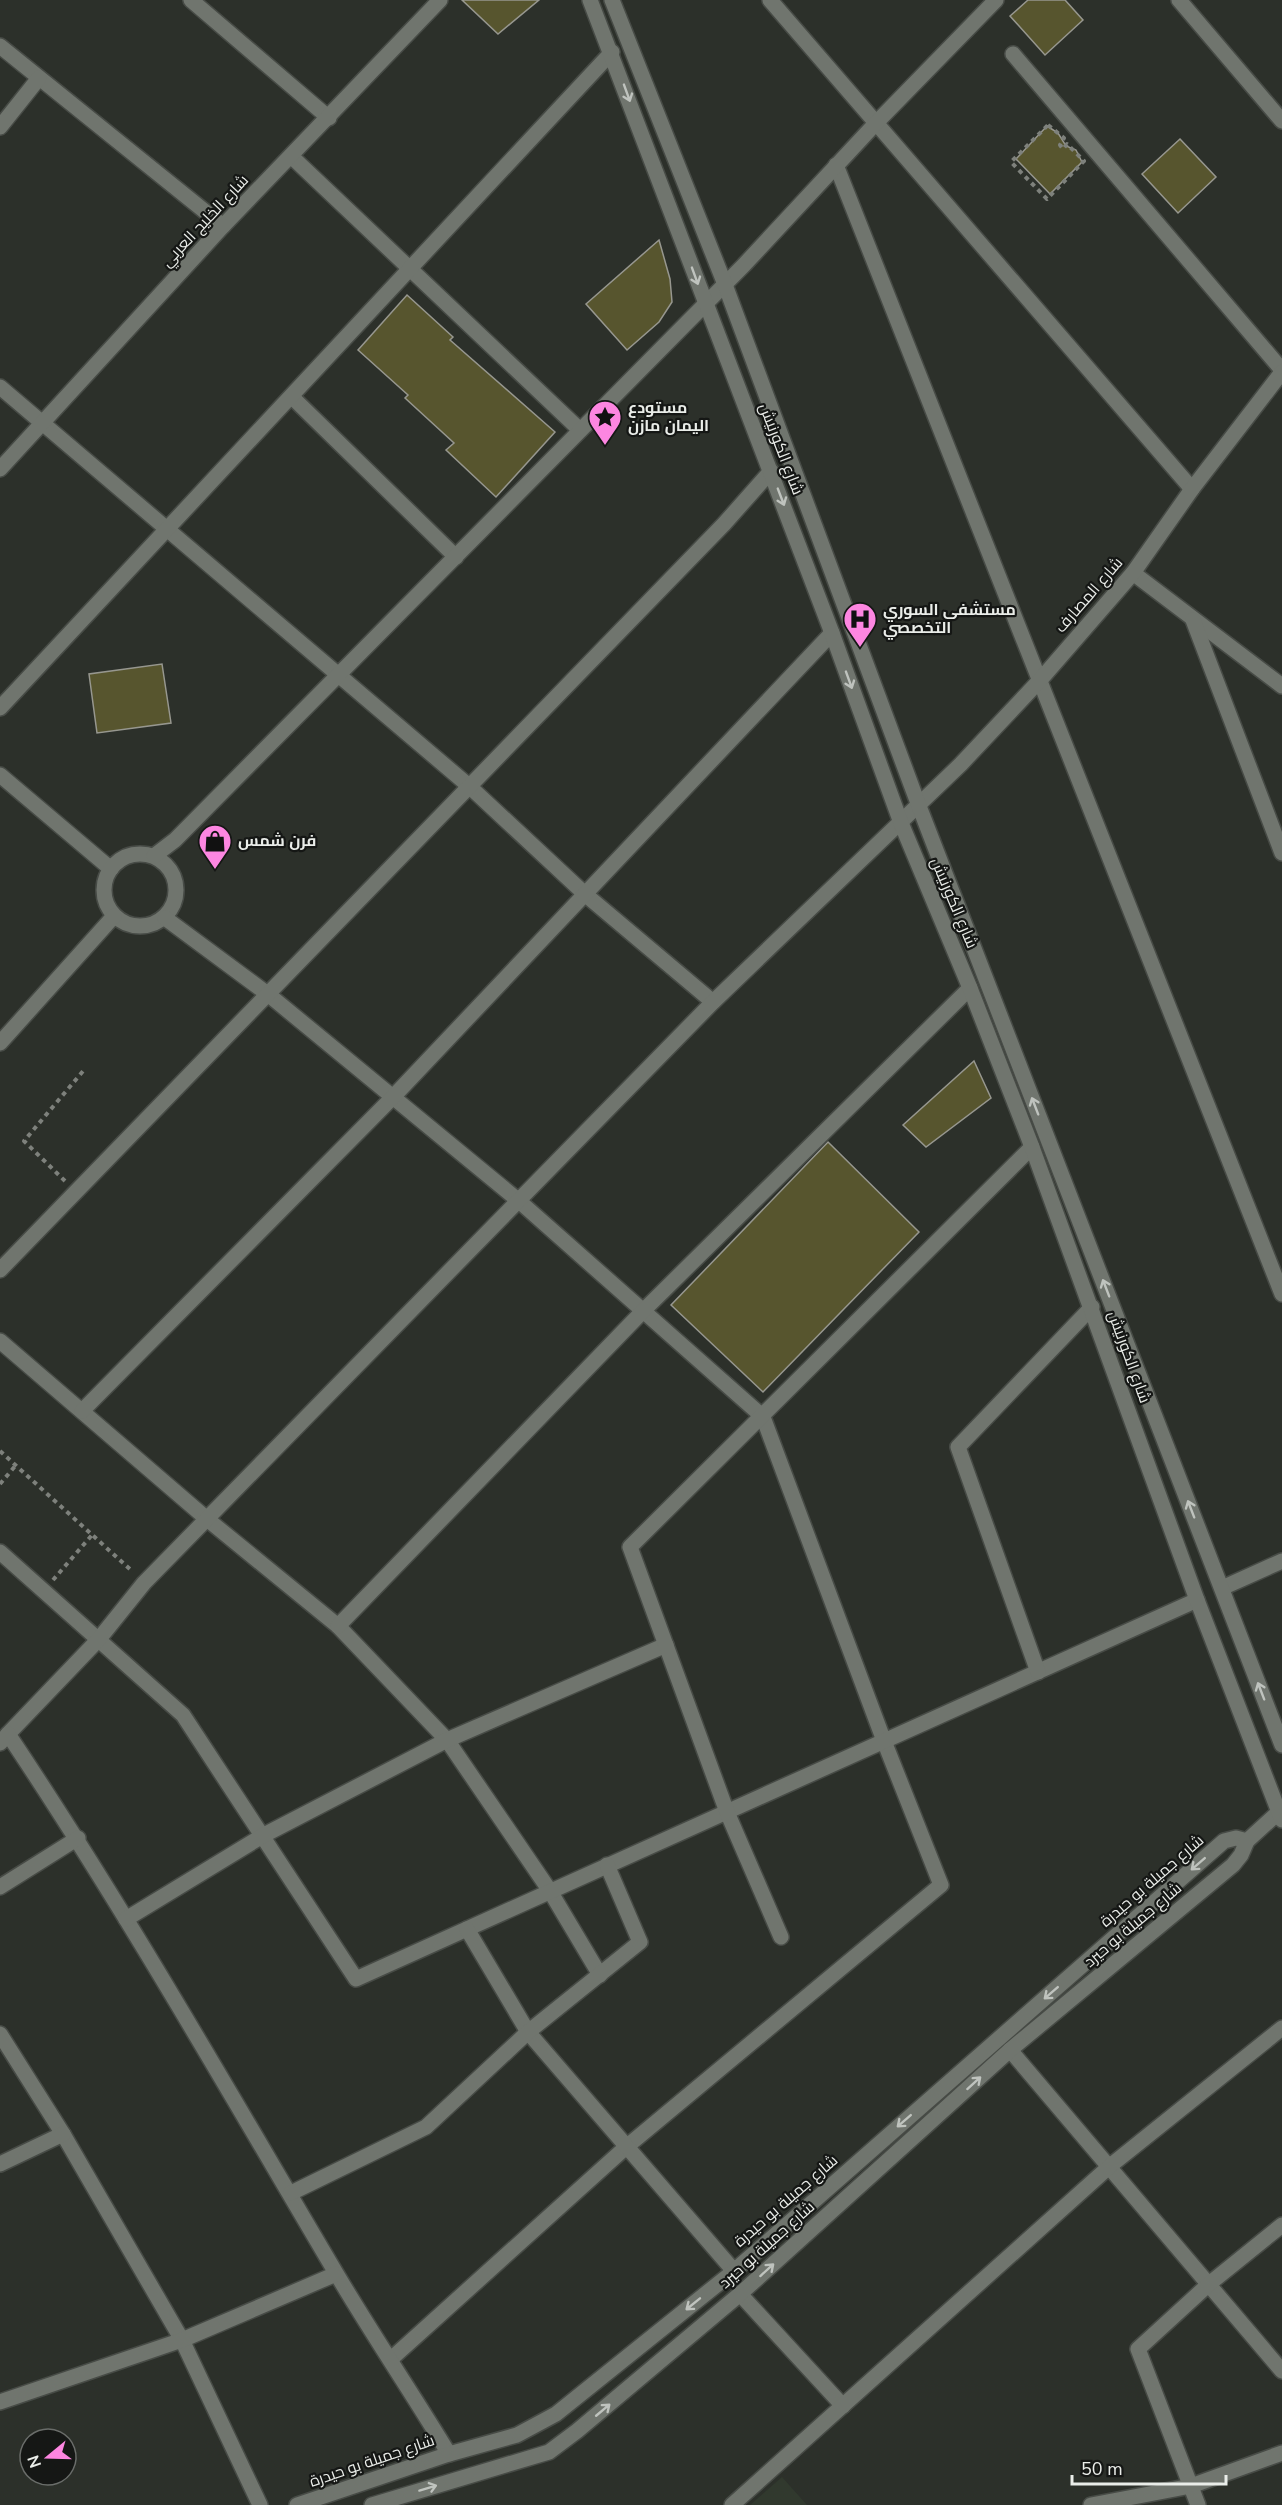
<svg xmlns="http://www.w3.org/2000/svg" width="1282" height="2505" font-family="'Nunito Sans',Cairo,sans-serif">
<style>
.built{fill:#31392e}
.building{fill:#57552e;stroke:#97978f;stroke-width:1.5}
.lines{fill:none;stroke-linecap:round;stroke-linejoin:round}
.minor-casing{stroke:#474b46;stroke-width:18}
.tertiary-casing{stroke:#474b46;stroke-width:18}
.path{stroke:#7e817c;stroke-width:4;stroke-dasharray:4.5 4.5;stroke-linecap:butt}
.minor{stroke:#70756e;stroke-width:15}
.tertiary{stroke:#70756e;stroke-width:15}
.oneway{stroke:#bfc3be}
.labels{text-anchor:middle;dominant-baseline:central;stroke-width:4.5;stroke-linejoin:round;paint-order:stroke}
.street-label{font-size:16px;fill:#eaede9;stroke:#151715}
.poi-label{font-size:16px;font-weight:bold;fill:#eaede9;stroke:#151715;text-anchor:start}
</style>
<rect width="100%" height="100%" fill="#2c302a"/>
<!-- built -->
<path class="built" d="M782 2477 807 2505H750Z"/>
<!-- building -->
<g class="building">
<path d="M462 0H539L498 34Z"/>
<path d="M1028 0H1065L1083 20 1045 55 1010 16Z"/>
<path d="M1047 126 1058 133 1066 146 1076 150 1082 162 1050 194 1016 159Z"/>
<path d="M1180 139 1216 177 1178 213 1142 174Z"/>
<path d="M659 240 670 279 672 302 659 322 627 350 586 304Z"/>
<path d="M407 295 453 337 450 340 555 432 496 497 446 450 454 443 405 398 408 395 358 350Z"/>
<path d="M162 664 171 723 97 733 89 674Z"/>
<path d="M974 1061 991 1098 926 1147 903 1125Z"/>
<path d="M828 1142 919 1232 763 1392 671 1305Z"/>
</g>
<g class="lines">
<defs>
<g id="minor">
<path d="M191 0 329 118"/>
<path d="M770 0 1192 489"/>
<path d="M1179 0 1282 121"/>
<path d="M0 46 223 226"/>
<path d="M1013 54 1282 370"/>
<path d="M0 127 39 78"/>
<path d="M291 156 580 430"/>
<path d="M836 165 1282 1294"/>
<path d="M0 387 469 786 586 895 713 1002"/>
<path d="M292 397 456 557"/>
<path d="M1133 573 1282 686"/>
<path d="M1193 620 1282 853"/>
<path d="M0 708 612 52"/>
<path d="M0 775 111 869"/>
<circle cx="140" cy="890" r="36"/>
<path d="M154 856 175 840 744 265 876 123 996 0"/>
<path d="M165 918 269 995 519 1201 763 1417 884 1741 941 1885 625 2148 391 2359"/>
<path d="M0 1043 114 916"/>
<path d="M0 1270 724 524 771 471"/>
<path d="M0 1341 207 1519 338 1626 447 1740 550 1891 600 1975"/>
<path d="M82 1411 393 1097 832 633"/>
<path d="M0 1552 183 1715 356 1979 1197 1600"/>
<path d="M1222 1588 1282 1561"/>
<path d="M338 1626 643 1311 970 988"/>
<path d="M1038 1672 958 1447 1092 1307"/>
<path d="M8 1734 99 1639 144 1583 713 1002 961 764 1041 679 1133 573 1192 489 1282 372"/>
<path d="M0 1743 8 1734C125 1909 229 2092 336 2273 372 2334 412 2393 449 2454"/>
<path d="M0 1887 78 1838"/>
<path d="M126 1919 264 1835 447 1740 666 1645"/>
<path d="M467 1929 528 2032 734 2271"/>
<path d="M781 1937 727 1812 630 1547 1032 1147"/>
<path d="M0 2034 63 2134 182 2340 260 2505"/>
<path d="M1010 2050 1282 2371"/>
<path d="M0 2164 63 2134"/>
<path d="M291 2193 426 2127 528 2032 640 1942 607 1865"/>
<path d="M740 2294 843 2406"/>
<path d="M0 2402 182 2340 336 2274"/>
<path d="M297 2505 449 2454 517 2435 556 2414 734 2271 1224 1841 1236 1838 1247 1841"/>
<path d="M372 2505 549 2452 577 2431 740 2294 1010 2050 1233 1865 1241 1855 1247 1841 1282 1809"/>
<path d="M732 2505 1110 2166 1282 2028"/>
<path d="M1091 2505 1191 2486 1282 2453"/>
<path d="M1198 2505 1138 2349 1209 2284 1282 2225"/>
</g>
<g id="tertiary">
<path d="M590 0 832 633 901 823 970 988 1032 1147 1197 1600 1282 1820"/>
<path d="M612 0 724 282 919 806 1282 1745"/>
<path d="M0 469 223 226 440 0"/>
</g>
</defs>
<!-- minor casing -->
<use href="#minor" class="minor-casing"/>
<!-- tertiary casing -->
<use href="#tertiary" class="tertiary-casing"/>
<!-- path -->
<g class="path">
<path d="M1048 125 1064 138 1060 145 1063 149 1067 144 1084 161 1047 199 1011 162Z"/>
<path d="M65 1181 24 1141 84 1070"/>
<path d="M0 1451 133 1572"/>
<path d="M0 1484 16 1465"/>
<path d="M53 1580 92 1535"/>
</g>
<!-- minor -->
<use href="#minor" class="minor"/>
<!-- tertiary -->
<use href="#tertiary" class="tertiary"/>
</g>
<!-- one-way arrows -->
<defs><path id="oneway-shaft" d="M-6 0H5M1.5-3L5.5 0L1.5 3" fill="none" stroke-width="1.6" stroke-linecap="round" stroke-linejoin="round" transform="scale(1.5)"/></defs>
<g class="oneway">
<use href="#oneway-shaft" transform="translate(627 93) rotate(70)"/>
<use href="#oneway-shaft" transform="translate(695 276) rotate(70)"/>
<use href="#oneway-shaft" transform="translate(781 497) rotate(69)"/>
<use href="#oneway-shaft" transform="translate(849 680) rotate(70)"/>
<use href="#oneway-shaft" transform="translate(1035 1106) rotate(-111)"/>
<use href="#oneway-shaft" transform="translate(1106 1288) rotate(-111)"/>
<use href="#oneway-shaft" transform="translate(1191 1509) rotate(-111)"/>
<use href="#oneway-shaft" transform="translate(1261 1691) rotate(-111)"/>
<use href="#oneway-shaft" transform="translate(1198 1864) rotate(139)"/>
<use href="#oneway-shaft" transform="translate(1051 1993) rotate(139)"/>
<use href="#oneway-shaft" transform="translate(974 2083) rotate(-42)"/>
<use href="#oneway-shaft" transform="translate(904 2121) rotate(139)"/>
<use href="#oneway-shaft" transform="translate(767 2270) rotate(-42)"/>
<use href="#oneway-shaft" transform="translate(693 2304) rotate(141)"/>
<use href="#oneway-shaft" transform="translate(603 2410) rotate(-40)"/>
<use href="#oneway-shaft" transform="translate(428 2488) rotate(-17)"/>
</g>
<!-- icons -->
<defs>
<symbol id="sight-pin" viewBox="-11 -11 22 30"><path d="M0 17L-7.5 6A9.5 9.5 0 1 1 7.5 6Z" fill="#fd86e1" stroke="#151715"/><path d="M0-6L1.8-2.2L6-1.7L2.9 1.2L3.7 5.4L0 3.3L-3.7 5.4L-2.9 1.2L-6-1.7L-1.8-2.2Z" fill="#111"/></symbol>
<symbol id="hospital-pin" viewBox="-11 -11 22 30"><path d="M0 17L-7.5 6A9.5 9.5 0 1 1 7.5 6Z" fill="#fd86e1" stroke="#151715"/><path d="M-5-5h3v3.5h4V-5h3V5h-3V1.5h-4V5h-3Z" fill="#111"/></symbol>
<symbol id="shop-pin" viewBox="-11 -11 22 30"><path d="M0 17L-7.5 6A9.5 9.5 0 1 1 7.5 6Z" fill="#fd86e1" stroke="#151715"/><path d="M-5-2.5h2.3a2.7 3.5 0 0 1 5.4 0H5L5.5 6h-11ZM-1.5-2.5h3a1.5 2.3 0 0 0-3 0Z" fill="#111"/></symbol>
</defs>
<g fill-rule="evenodd">
<use href="#sight-pin" x="586" y="398" width="38" height="52"/>
<use href="#hospital-pin" x="841" y="600" width="38" height="52"/>
<use href="#shop-pin" x="196" y="822" width="38" height="52"/>
</g>
<g class="labels">
<!-- street labels -->
<g class="street-label">
<text transform="translate(205 221) rotate(-47)">شارع الخليج العربي</text>
<text transform="translate(781 449) rotate(69)">شارع الكورنيش</text>
<text transform="translate(1089 595) rotate(-49)">شارع المصارف</text>
<text transform="translate(954 903) rotate(67)">شارع الكورنيش</text>
<text transform="translate(1129 1357) rotate(70)">شارع الكورنيش</text>
<text transform="translate(1152 1881) rotate(-41)">شارع جميلة بو حيدرة</text>
<text transform="translate(1133 1925) rotate(-40)">شارع جميلة بو حيرد</text>
<text transform="translate(786 2201) rotate(-41)">شارع جميلة بو حيدرة</text>
<text transform="translate(767 2245) rotate(-42)">شارع جميلة بو حيرد</text>
<text transform="translate(372 2461) rotate(-19)">شارع جميلة بو حيدرة</text>
</g>
<!-- poi labels -->
<g class="poi-label">
<text x="628" y="408">مستودع<tspan x="628" dy="18">اليمان مازن</tspan></text>
<text x="883" y="610">مستشفى السوري<tspan x="883" dy="18">التخصصي</tspan></text>
<text x="238" y="841">فرن شمس</text>
</g>
</g>
<!-- north arrow -->
<g transform="translate(48 2457) rotate(251)"><circle r="28" fill="#151715" stroke="#6a6d6a" stroke-width="1.5"/>
<path d="M0-4.5L10 22L0 15L-10 22Z" fill="#fd86e1"/>
<text y="-9" font-size="16" font-weight="bold" text-anchor="middle" fill="#eaede9">N</text>
</g>
<!-- scale -->
<path d="M1072 2475v9h154v-9" fill="none" stroke="#eaede9" stroke-width="3"/>
<text x="1081" y="2475" font-size="18" fill="#eaede9" stroke="#151715" stroke-width="4.5" paint-order="stroke">50 m</text>
</svg>
